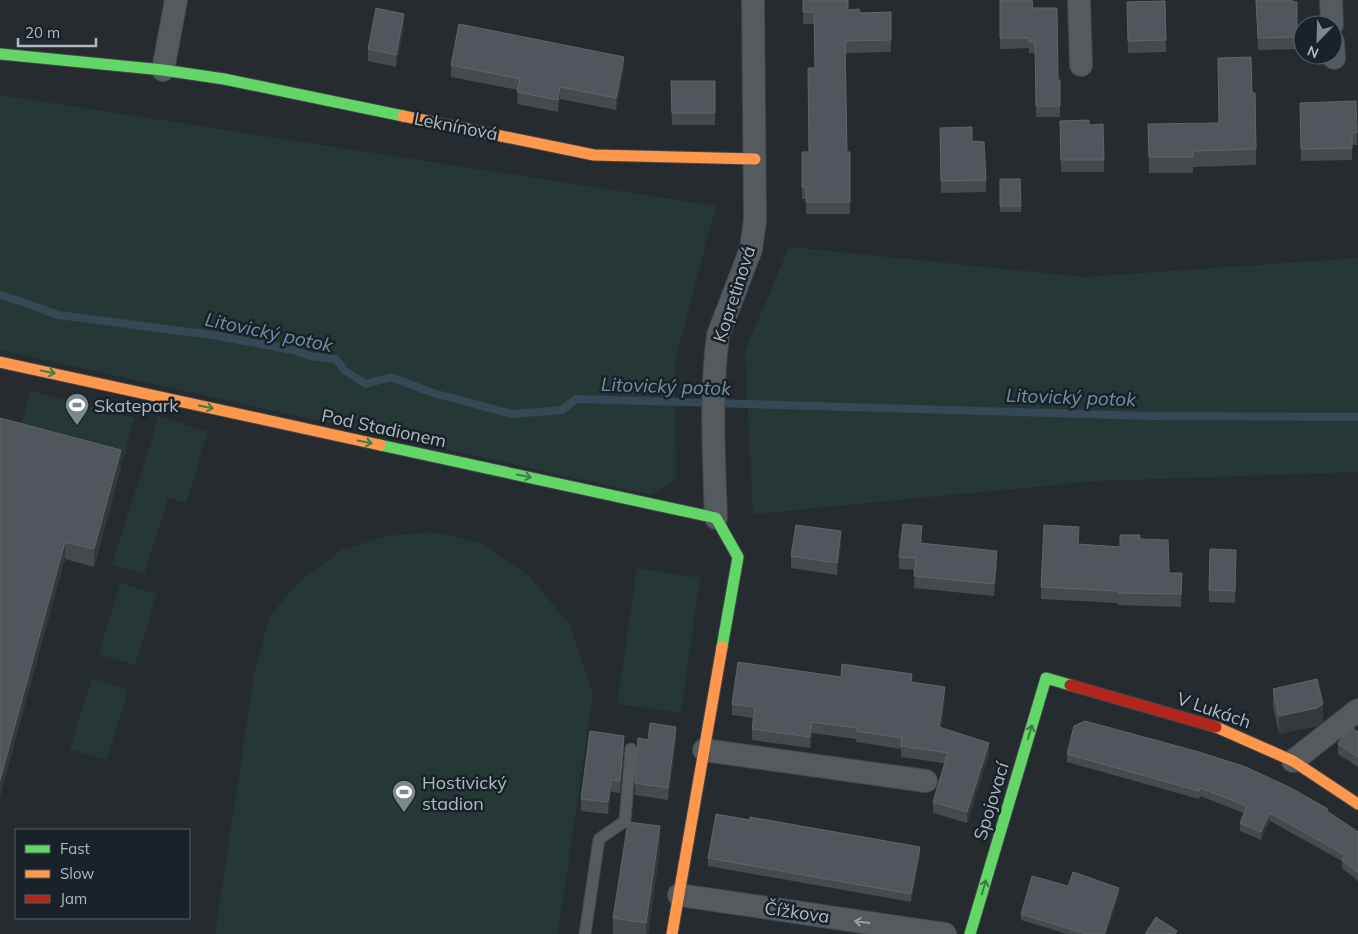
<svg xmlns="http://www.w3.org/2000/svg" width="1358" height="934" font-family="Mulish,sans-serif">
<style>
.green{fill:#263836}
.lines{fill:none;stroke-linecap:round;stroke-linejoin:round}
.stream{stroke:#344856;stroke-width:8}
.lane-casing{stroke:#42474a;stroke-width:13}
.street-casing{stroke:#42474a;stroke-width:24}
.fast-casing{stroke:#42474a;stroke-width:13}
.slow-casing{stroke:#42474a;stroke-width:13}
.jam-casing{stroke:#42474a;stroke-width:13}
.lane{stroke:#555a5e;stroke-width:11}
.street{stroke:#555a5e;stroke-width:22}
.fast{stroke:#63d668;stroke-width:11}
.slow{stroke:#ff974d;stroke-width:11}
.jam{stroke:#b3261e;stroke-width:11}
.wall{fill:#454a4f}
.shaded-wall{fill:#33393d}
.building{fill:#50565b;stroke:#5f666b}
.oneway{stroke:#3e7c48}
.oneway2{stroke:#98a1a9}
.labels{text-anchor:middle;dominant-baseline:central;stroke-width:5;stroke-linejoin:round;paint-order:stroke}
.street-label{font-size:18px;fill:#aeb9c2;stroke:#192229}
.poi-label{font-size:18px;fill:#aeb9c2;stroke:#192229;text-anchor:start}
.water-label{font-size:19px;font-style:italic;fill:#708fa4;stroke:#192229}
</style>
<rect width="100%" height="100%" fill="#252b2f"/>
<!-- green -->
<g class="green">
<path d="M0 95 716 206 674 365 676 480 651 495 0 350Z"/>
<path d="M789 247 1085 277 1358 258V472L1096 481 753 514 745 351Z"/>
<path d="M30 391 134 418 123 461 19 435Z"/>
<path d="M159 416 208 432 186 503 168 498 144 574 112 564Z"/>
<path d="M432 532 482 543 530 577 569 624 593 693 558 934H215L255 669 270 616 298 583 342 550 387 536Z"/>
<path d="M637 568 700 578 681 713 617 704Z"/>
<path d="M120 583 157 594 135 665 99 654Z"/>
<path d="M92 678 128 690 107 760 70 749Z"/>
</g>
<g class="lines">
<!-- stream -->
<path class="stream" d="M0 295 23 302 58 315 213 335 293 350 310 356 336 359 344 370 366 384 391 377 433 393 512 414 562 410 576 399 1151 416 1358 417"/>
<defs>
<path id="lane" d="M585 934 599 839 625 821 631 749"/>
<g id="street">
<path d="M1079 0 1081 65"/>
<path d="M1331 0 1332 25"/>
<path d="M1333 42 1334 58"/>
<path d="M163 70 176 0"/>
<path d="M716 518C714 457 710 396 718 335L751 249 755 220 753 0"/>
<path d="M704 750 926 781"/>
<path d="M1293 761 1358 710"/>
<path d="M679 895 945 934"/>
</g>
<g id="fast">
<path d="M0 54 163 70 224 79 403 116"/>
<path d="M380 445 716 518 738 557 722 647"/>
<path d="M970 934 1046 678 1070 685"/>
</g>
<g id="slow">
<path d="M403 116 594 155 755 159"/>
<path d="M0 362 380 445"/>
<path d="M1216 727 1293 761 1358 804"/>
<path d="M672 934 722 647"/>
</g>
<path id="jam" d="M1070 685 1216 727"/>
</defs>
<!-- lane casing -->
<use href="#lane" class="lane-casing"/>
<!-- street casing -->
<use href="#street" class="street-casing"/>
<!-- fast casing -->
<use href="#fast" class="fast-casing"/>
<!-- slow casing -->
<use href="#slow" class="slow-casing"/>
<!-- jam casing -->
<use href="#jam" class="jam-casing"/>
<!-- lane -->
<use href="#lane" class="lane"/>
<!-- street -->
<use href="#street" class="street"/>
<!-- fast -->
<use href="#fast" class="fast"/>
<!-- slow -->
<use href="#slow" class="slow"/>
<!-- jam -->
<use href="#jam" class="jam"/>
</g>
<!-- wall -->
<g class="wall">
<path d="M803 0 848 10 860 13 891 12V52L845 53 847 152H850V214H806V199H802V152H809L815 68 814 24H803Z"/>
<path d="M1000 0 1033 8 1058 80H1060V117H1036L1035 53H1029V48L1000 49Z"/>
<path d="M1256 0 1297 2V49L1258 50Z"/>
<path d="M1165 1 1166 52 1128 53 1127 2Z"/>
<path d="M404 26 396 67 368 61V49Z"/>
<path d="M451 65 624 69 616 110 560 99 558 112 517 104 518 90 451 77Z"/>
<path d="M671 81H715V125H672Z"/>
<path d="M1252 93 1256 149V165L1193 167V173H1149L1148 124 1219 123Z"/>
<path d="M1300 103 1357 133V145H1352V160L1301 161Z"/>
<path d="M1060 121 1089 125 1104 160V172H1061Z"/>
<path d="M940 128 972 141 986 180V192L941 193Z"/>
<path d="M1000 179 1021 206V212H1000Z"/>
<path d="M0 418 121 467 94 567 65 559Z"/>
<path d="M922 538V543L997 563 994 596 914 588 915 570 899 569V557Z"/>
<path d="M1140 539 1169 573 1182 586 1181 607 1118 605V603L1041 599V587L1079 544 1120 547Z"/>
<path d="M841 543 837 575 791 568V556Z"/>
<path d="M1236 562 1235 603 1209 602V590Z"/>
<path d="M841 677 912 682 945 698 941 728 989 754 967 823 933 813V802L944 763 901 757V749L856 742V739L812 733 810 748 752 740V729L753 718 732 715V704Z"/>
<path d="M1273 689 1323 721 1317 726 1279 734 1273 706Z"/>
<path d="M1358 732V767L1338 754V744Z"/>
<path d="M676 739 668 800 635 795V783L648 740Z"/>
<path d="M624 748 620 793 611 792 608 814 581 811V799Z"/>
<path d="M1067 754 1328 812 1358 832V881L1342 868V861L1270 821 1261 840 1240 831V823L1244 813 1200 796 1199 799 1067 762Z"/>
<path d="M660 849 648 934H613V918Z"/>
<path d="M920 855 911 902 708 866V858Z"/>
<path d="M1068 886 1119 894 1106 934H1067L1021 920V914Z"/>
</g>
<!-- shaded-wall -->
<g class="shaded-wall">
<path d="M404 14V26L396 67V55Z"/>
<path d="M624 57V69L616 110V98Z"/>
<path d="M560 87V99L558 112V100Z"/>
<path d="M121 450V467L94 567V549Z"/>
<path d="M922 526V538L920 555V543Z"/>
<path d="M841 531V543L837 575V563Z"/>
<path d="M65 542V559L0 797V780Z"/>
<path d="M997 551V563L994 596V584Z"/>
<path d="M945 687V698L939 738V727Z"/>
<path d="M1323 704V721L1317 726 1279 734V716Z"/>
<path d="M812 722V733L810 748V737Z"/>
<path d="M676 727V739L668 800V788Z"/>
<path d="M624 736V748L620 793V781Z"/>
<path d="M989 743V754L967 823V812Z"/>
<path d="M611 780V792L608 814V802Z"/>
<path d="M1270 813V821L1261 840V832Z"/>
<path d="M660 826V849L648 934H646V923Z"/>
<path d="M920 847V855L911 902V894Z"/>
<path d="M1119 888V894L1106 934H1104Z"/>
</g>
<!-- building -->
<g class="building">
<path d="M803 0H848V10L859 9 860 13 891 12V40L845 41 847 152H850V202H806V187H802V152H809L808 68H815L814 12H803Z"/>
<path d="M1000 0H1032L1033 8H1057L1058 80H1060V106H1036L1035 42H1029V38H1000Z"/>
<path d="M1256 0H1292V2H1297V37L1258 38Z"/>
<path d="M1165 1 1166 40 1128 41 1127 2Z"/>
<path d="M376 8 404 14 396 55 368 49Z"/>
<path d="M459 24 624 57 616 98 560 87 558 100 517 92 520 79 451 65Z"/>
<path d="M1251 57 1252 93H1255L1256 149 1193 151V157H1149L1148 124 1219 123 1218 58Z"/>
<path d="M671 81H715V113H672Z"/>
<path d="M1356 101 1357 133H1352V148L1301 149 1300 103Z"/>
<path d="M1089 120V125L1103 124 1104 160H1061L1060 121Z"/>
<path d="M972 127V141L984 142 986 180 941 181 940 128Z"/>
<path d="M1000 179H1020L1021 206H1000Z"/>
<path d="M0 418 121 450 94 549 65 542 0 780Z"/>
<path d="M903 524 922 526 920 543 997 551 994 584 914 576 916 558 899 557Z"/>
<path d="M796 525 841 531 837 563 791 556Z"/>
<path d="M1044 525 1079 527 1078 544 1120 547V535H1140V539L1168 540 1169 573H1182L1181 594 1118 593V591L1041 587Z"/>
<path d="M1210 549 1236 550 1235 591 1209 590Z"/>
<path d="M738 662 841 677 842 664 912 674 911 682 945 687 939 727 989 743 967 812 933 802 948 753 901 746 902 738 856 731 857 728 812 722 810 737 752 729 755 707 732 704Z"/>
<path d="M1317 679 1323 704 1317 708 1279 716 1273 689Z"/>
<path d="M1085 721 1199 752 1246 767 1291 788 1328 809 1327 811 1358 832V873L1342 860 1345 855 1270 813 1261 832 1240 823 1247 806 1200 788 1199 791 1067 754 1074 726Z"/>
<path d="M650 723 676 727 668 788 635 783 638 738 648 740Z"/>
<path d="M1349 726 1358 732V757L1338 744Z"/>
<path d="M590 731 624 736 620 781 611 780 608 802 581 799Z"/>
<path d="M716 814 750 820V817L920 847 911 894 708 858Z"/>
<path d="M628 822 660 826 646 923 613 918Z"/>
<path d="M1073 872 1119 888 1104 934H1087L1021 914 1032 876 1068 886Z"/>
<path d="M1156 917 1177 931 1175 934H1145Z"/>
</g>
<!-- one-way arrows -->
<defs><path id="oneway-shaft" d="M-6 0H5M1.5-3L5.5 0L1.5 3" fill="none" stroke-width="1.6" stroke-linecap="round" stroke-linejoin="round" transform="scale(1.25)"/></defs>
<g class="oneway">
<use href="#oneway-shaft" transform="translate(48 372) rotate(12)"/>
<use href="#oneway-shaft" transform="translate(206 407) rotate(12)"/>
<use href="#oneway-shaft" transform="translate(365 442) rotate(12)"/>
<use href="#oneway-shaft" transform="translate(524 476) rotate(12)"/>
<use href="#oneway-shaft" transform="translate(1030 732) rotate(-73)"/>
<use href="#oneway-shaft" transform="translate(984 887) rotate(-73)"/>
</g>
<use class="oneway2" href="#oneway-shaft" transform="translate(862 922) rotate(-172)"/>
<!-- icons -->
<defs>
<symbol id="stadium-pin" viewBox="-11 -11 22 30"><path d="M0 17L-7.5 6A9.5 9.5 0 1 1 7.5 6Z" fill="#7e878f" stroke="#192229"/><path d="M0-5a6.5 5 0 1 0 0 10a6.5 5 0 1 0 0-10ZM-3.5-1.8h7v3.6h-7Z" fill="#fff"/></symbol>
</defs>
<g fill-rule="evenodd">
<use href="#stadium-pin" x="63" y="391" width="28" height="38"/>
<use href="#stadium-pin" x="390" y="778" width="28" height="38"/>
</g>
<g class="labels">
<!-- street labels -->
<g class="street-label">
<text transform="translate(456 126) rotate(11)">Leknínová</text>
<text transform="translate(734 294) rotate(-72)">Kopretinová</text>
<text transform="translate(384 428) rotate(12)">Pod Stadionem</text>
<text transform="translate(1214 710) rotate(19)">V Lukách</text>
<text transform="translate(991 801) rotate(-73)">Spojovací</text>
<text transform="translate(797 912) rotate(8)">Čížkova</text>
</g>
<!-- poi labels -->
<g class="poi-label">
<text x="94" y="405">Skatepark</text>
<text x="422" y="782">Hostivický<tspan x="422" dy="21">stadion</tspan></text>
</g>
<!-- water labels -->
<g class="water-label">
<text transform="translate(269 332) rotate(12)">Litovický potok</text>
<text transform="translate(666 386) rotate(2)">Litovický potok</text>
<text transform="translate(1071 397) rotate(2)">Litovický potok</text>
</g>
</g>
<!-- legend -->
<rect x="15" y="829" width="175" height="90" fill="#192229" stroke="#555e66"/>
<rect x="25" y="845" width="25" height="8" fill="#63d668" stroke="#555e66"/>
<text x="60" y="854" font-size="15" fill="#aeb9c2">Fast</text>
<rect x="25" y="870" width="25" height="8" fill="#ff974d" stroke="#555e66"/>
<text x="60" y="879" font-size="15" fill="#aeb9c2">Slow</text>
<rect x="25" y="895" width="25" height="8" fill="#b3261e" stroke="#555e66"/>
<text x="60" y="904" font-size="15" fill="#aeb9c2">Jam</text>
<!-- north arrow -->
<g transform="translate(1318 40) rotate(203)"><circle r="24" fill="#192229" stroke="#555e66"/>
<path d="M0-4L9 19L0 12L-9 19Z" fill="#7e878f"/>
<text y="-8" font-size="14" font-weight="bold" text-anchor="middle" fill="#aeb9c2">N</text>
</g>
<!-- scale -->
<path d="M18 38v8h78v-8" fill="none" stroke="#aeb9c2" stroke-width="2.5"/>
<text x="25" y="38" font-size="15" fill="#aeb9c2" stroke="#192229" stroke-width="4" paint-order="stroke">20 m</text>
</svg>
